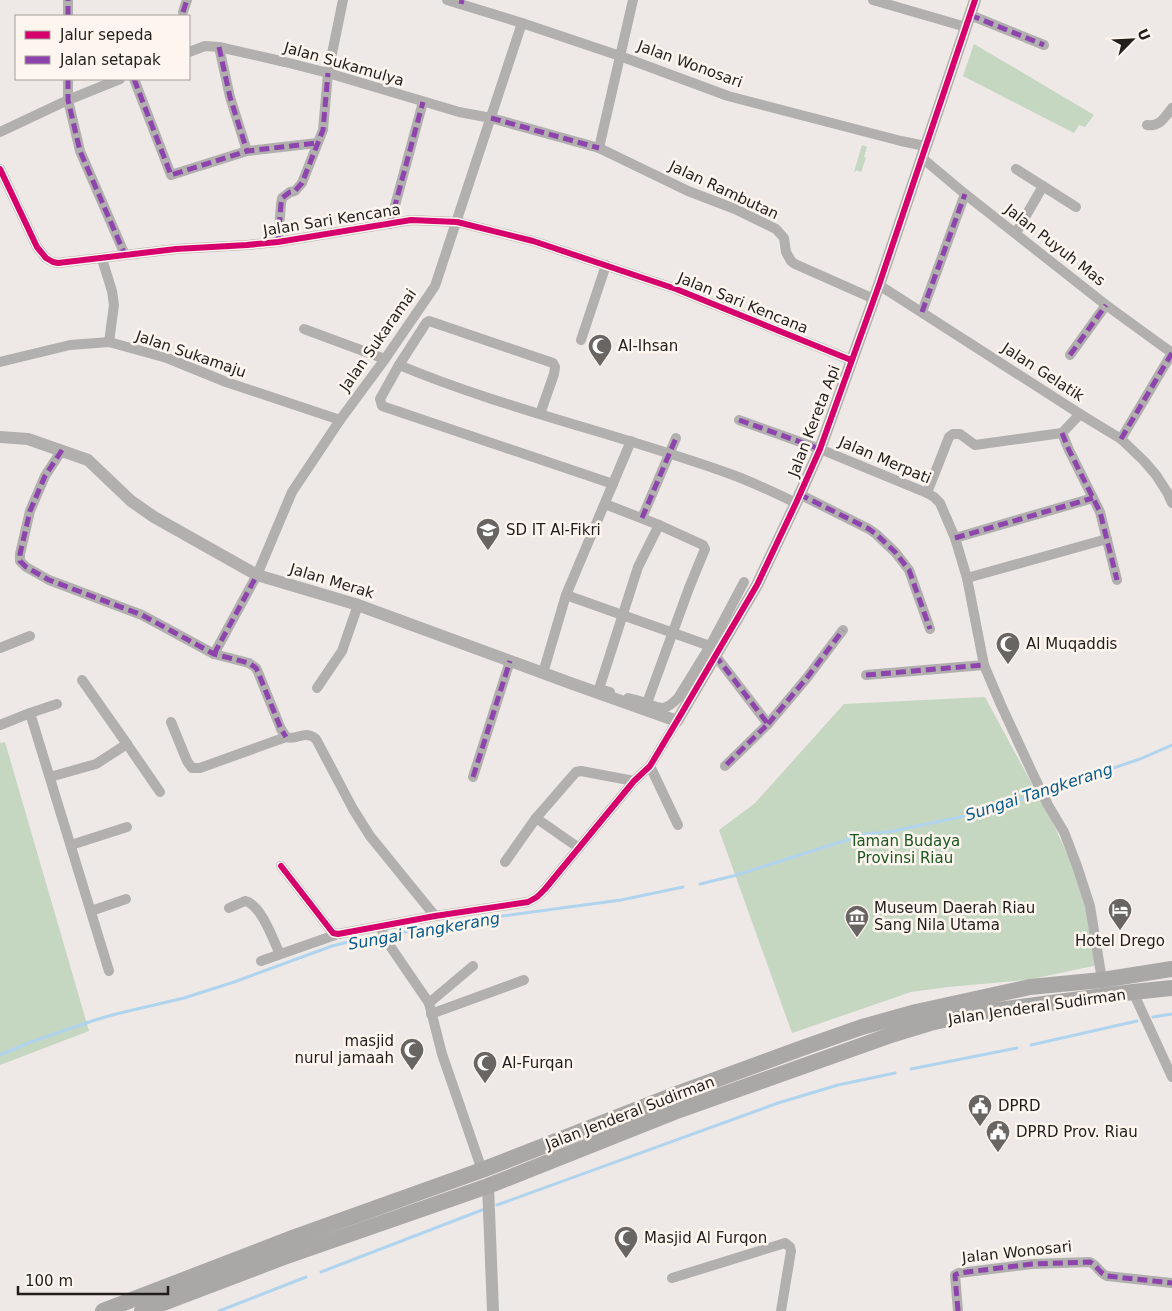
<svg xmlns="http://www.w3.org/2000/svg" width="1172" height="1311" font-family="'DejaVu Sans',sans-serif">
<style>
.green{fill:#c5d6c1}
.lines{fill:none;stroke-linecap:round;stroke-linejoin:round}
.stream{stroke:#b0d3ee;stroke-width:3}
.minor{stroke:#b1b0ae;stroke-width:10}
.tertiary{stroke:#b1b0ae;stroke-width:12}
.primary{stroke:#aaa8a6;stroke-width:16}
.quiet{stroke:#8e44ad;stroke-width:5;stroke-dasharray:10 5;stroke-linecap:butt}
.cycleway-casing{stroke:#fef5ef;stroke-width:9}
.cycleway{stroke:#d6006c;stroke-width:6}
.labels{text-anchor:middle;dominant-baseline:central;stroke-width:5;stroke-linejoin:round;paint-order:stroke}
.street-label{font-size:15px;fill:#211e1c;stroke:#fef5ef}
.poi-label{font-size:15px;fill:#211e1c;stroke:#fef5ef;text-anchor:start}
.park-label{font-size:15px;fill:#195820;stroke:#fef5ef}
.water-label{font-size:16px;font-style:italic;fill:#045b8d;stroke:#fef5ef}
</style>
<rect width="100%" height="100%" fill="#eee9e6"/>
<!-- green -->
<g class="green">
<path d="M974 44 1094 115 1085 127 1079 125 1074 133 963 76Z"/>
<path d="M862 145 867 147 864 157 866 158 861 172 856 170 855 172H854Z"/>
<path d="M985 697 1053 823 1080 882 1098 965 1027 980 948 987 911 992 792 1033 719 830 755 803 844 704Z"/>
<path d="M5 742 89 1031 0 1065V743Z"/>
</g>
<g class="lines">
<!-- stream -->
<g class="stream">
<path d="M700 884 733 876 866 834 888 832 980 813 1140 759 1172 745"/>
<path d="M1153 1017 1172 1014"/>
<path d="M1031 1045 1137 1021"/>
<path d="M0 1055 31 1042 95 1020 116 1014 184 998 234 982 332 946 356 940 488 918 621 900 683 887"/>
<path d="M911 1069 1017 1048"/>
<path d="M497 1205 778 1103 838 1085 895 1073"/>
<path d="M321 1272 482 1210"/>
<path d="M219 1311 306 1277"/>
</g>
<!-- minor -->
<g class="minor">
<path d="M447 0 522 23 620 56 728 96 901 141 925 146"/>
<path d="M873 0 966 27"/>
<path d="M183 12 187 0"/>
<path d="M970 15 1044 45"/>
<path d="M68 16V0"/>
<path d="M219 47 230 97 247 151"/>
<path d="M189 52 205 46 219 47 285 62 328 73 459 112 491 118 599 148 688 191 735 209 776 229 784 238 786 252 791 261 795 264 874 299"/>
<path d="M68 79V100L80 151 125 255"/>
<path d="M134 79 171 175 247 151 317 143"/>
<path d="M1147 125C1160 127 1165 117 1172 108"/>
<path d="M0 132 68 100 120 79"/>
<path d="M599 148 633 0"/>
<path d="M921 157 965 194 1106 305 1172 353"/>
<path d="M0 169 37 247 46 258 53 262 58 263 176 249 247 245 278 242 411 220 457 222 533 241 676 289 851 360"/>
<path d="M1016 169 1076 207"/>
<path d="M390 224 423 102"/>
<path d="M1016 233 1043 186"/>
<path d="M278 242 281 204 282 198 290 192 295 191 302 183 323 130 328 73 343 0"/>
<path d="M102 259 112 291 114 305 109 342"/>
<path d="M879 285 1080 414 1121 439 1144 461 1156 475 1167 492 1172 503"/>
<path d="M922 312 965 194"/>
<path d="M304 329 385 359"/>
<path d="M581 340 606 265"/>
<path d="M1070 355 1106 305"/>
<path d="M0 362 70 345 109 342 167 358 226 382 340 420"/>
<path d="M399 365C507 410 623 435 733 475 755 483 775 493 796 503"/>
<path d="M540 414 554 374 555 367 553 363 429 321 426 323 399 365 380 399 382 406 613 484"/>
<path d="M739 420 820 449 927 493 934 497 940 503 955 538 967 578 984 665 1001 705 1032 772 1048 805 1064 832 1077 866 1090 906 1102 980"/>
<path d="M1062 433 1069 450 1100 512 1117 580"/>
<path d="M1121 439 1172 353"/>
<path d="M62 450 45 476 30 511 20 554V561L26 567 49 580 142 615 214 654 249 663 256 668 258 672 281 729 286 737"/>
<path d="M927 493 949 437 953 434H960L975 445 1062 433 1080 414"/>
<path d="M799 494 869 529 876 534 895 552 909 570 930 629"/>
<path d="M605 504 659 525 703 545 705 549 689 588 647 703"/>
<path d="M642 518 676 438"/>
<path d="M955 538 1093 498"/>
<path d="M967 578 1107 539"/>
<path d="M566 595 710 646"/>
<path d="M0 648 30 636"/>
<path d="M214 654 257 575 292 492 340 420 385 359 435 286 522 23"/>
<path d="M715 655 768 724 725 766"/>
<path d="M543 673 566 595 631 441"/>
<path d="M866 675 984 665"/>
<path d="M82 680 127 744"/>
<path d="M317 688 342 651 358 605"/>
<path d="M610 692 599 689 638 567 659 525"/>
<path d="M628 698C635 700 642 701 648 704 663 710 666 710 678 698L710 646 744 582"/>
<path d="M30 713 57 704"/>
<path d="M171 722 187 761 192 768H200L286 737C298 741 304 729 316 739L353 809 370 836 435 916"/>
<path d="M768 724 806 679 843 630"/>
<path d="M0 725 30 713 109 971"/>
<path d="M650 766 678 825"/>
<path d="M50 777 96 764 127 744 160 792"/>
<path d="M473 777 510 661"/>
<path d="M536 818 579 848"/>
<path d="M71 845 127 827"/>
<path d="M505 862 536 818 576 772 581 771 634 781"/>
<path d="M281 866 333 933 338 934 435 916 528 902 537 897 545 889 634 781 650 766 677 721"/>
<path d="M229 908 245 901C261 904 273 940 280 954"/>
<path d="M91 911 126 899"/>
<path d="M380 927 390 946 429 1003 442 1054 482 1170"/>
<path d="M261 961 338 934"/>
<path d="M1133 992 1172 1077"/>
<path d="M429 1003 473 966"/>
<path d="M431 1014 524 980"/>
<path d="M672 1278 785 1243 790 1247 791 1251 781 1311"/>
<path d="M958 1311 955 1275 959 1273 1032 1264 1090 1262C1097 1265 1099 1273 1107 1276L1172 1283"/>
</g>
<!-- tertiary -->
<g class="tertiary">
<path d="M0 437 28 439 88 460 131 501 154 517 257 575 355 604 573 684 677 721 757 585 796 503 820 449 879 285 975 0"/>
<path d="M488 1186 493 1311"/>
</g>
<!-- primary -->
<g class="primary">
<path d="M103 1311 295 1237 482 1170 674 1095 805 1047 862 1027 916 1012 1030 987 1102 980 1172 969"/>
<path d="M142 1311 284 1257 488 1186 674 1112 894 1034 930 1023 975 1013 1133 992 1172 988"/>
</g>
<!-- quiet -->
<g class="quiet">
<path d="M461 4 462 0"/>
<path d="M183 12 187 0"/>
<path d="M970 15 1044 45"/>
<path d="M68 16V0"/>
<path d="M219 47 230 97 247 151"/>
<path d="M68 79V100L80 151 125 255"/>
<path d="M134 79 171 175 247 151 317 143"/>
<path d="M491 118 599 148"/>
<path d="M390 224 423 102"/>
<path d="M278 242 281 204 282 198 290 192 295 191 302 183 323 130 328 73"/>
<path d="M922 312 965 194"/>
<path d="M1070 355 1106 305"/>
<path d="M739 420 820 449"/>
<path d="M1062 433 1069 450 1100 512 1117 580"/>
<path d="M1121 439 1172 353"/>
<path d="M62 450 45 476 30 511 20 554V561L26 567 49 580 142 615 214 654 249 663 256 668 258 672 281 729 286 737"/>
<path d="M799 494 869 529 876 534 895 552 909 570 930 629"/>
<path d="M642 518 676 438"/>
<path d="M955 538 1093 498"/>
<path d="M214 654 257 575"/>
<path d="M715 655 768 724 725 766"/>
<path d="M866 675 984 665"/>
<path d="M768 724 806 679 843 630"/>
<path d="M473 777 510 661"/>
<path d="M958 1311 955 1275 959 1273 1032 1264 1090 1262C1097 1265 1099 1273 1107 1276L1172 1283"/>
</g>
<defs>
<g id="cycleway">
<path d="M0 169 37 247 46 258 53 262 58 263 176 249 247 245 278 242 411 220 457 222 533 241 676 289 851 360"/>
<path d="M281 866 333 933 338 934 435 916 528 902 537 897 545 889 634 781 650 766 677 721 757 585 796 503 820 449 879 285 975 0"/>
</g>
</defs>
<!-- cycleway casing -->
<use href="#cycleway" class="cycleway-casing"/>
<!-- cycleway -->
<use href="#cycleway" class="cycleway"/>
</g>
<!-- icons -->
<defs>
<symbol id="mosque-pin" viewBox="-11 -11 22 30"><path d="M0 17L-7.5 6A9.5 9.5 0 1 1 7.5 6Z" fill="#696563" stroke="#fef5ef"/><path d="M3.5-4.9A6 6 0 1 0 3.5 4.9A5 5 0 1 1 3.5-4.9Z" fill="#fff"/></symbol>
<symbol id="school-pin" viewBox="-11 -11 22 30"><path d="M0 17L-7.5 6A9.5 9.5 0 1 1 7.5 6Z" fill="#696563" stroke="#fef5ef"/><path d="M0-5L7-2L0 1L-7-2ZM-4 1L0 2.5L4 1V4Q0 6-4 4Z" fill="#fff"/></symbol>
<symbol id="hotel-pin" viewBox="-11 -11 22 30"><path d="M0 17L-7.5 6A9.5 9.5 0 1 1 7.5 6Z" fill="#696563" stroke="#fef5ef"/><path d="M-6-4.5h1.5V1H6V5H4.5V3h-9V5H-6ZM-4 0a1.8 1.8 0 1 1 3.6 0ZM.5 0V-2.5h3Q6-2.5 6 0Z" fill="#fff"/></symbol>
<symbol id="museum-pin" viewBox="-11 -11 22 30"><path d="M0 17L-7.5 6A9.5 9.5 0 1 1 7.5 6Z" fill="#696563" stroke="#fef5ef"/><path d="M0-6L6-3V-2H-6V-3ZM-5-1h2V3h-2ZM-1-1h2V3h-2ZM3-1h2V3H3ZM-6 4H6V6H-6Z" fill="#fff"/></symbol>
<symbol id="civic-pin" viewBox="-11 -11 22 30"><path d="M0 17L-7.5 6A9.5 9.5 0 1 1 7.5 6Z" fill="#696563" stroke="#fef5ef"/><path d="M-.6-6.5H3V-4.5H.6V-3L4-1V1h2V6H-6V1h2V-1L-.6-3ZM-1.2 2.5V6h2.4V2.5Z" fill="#fff"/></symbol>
</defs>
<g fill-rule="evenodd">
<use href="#mosque-pin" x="586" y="332" width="28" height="38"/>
<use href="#school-pin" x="474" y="516" width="28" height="38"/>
<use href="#mosque-pin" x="994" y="630" width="28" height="38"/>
<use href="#hotel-pin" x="1106" y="896" width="28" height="38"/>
<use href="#museum-pin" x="843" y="903" width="28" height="38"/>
<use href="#mosque-pin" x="398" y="1036" width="28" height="38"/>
<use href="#mosque-pin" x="471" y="1049" width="28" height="38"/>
<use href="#civic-pin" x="966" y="1092" width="28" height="38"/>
<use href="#civic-pin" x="984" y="1118" width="28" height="38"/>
<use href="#mosque-pin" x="612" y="1224" width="28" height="38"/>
</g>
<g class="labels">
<!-- street labels -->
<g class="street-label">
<text transform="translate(344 64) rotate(16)">Jalan Sukamulya</text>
<text transform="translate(690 64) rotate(20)">Jalan Wonosari</text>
<text transform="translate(724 190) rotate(25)">Jalan Rambutan</text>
<text transform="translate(332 220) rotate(-9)">Jalan Sari Kencana</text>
<text transform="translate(1055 245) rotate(38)">Jalan Puyuh Mas</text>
<text transform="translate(743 303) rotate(22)">Jalan Sari Kencana</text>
<text transform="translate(378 340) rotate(-55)">Jalan Sukaramai</text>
<text transform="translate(191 354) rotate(19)">Jalan Sukamaju</text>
<text transform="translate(1043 372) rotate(33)">Jalan Gelatik</text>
<text transform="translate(814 421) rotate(-69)">Jalan Kereta Api</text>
<text transform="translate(885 460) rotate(23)">Jalan Merpati</text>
<text transform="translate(332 581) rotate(17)">Jalan Merak</text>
<text transform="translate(1037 1007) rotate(-8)">Jalan Jenderal Sudirman</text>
<text transform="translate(630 1113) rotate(-21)">Jalan Jenderal Sudirman</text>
<text transform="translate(1017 1252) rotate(-6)">Jalan Wonosari</text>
</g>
<!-- poi labels -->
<g class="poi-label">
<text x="618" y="346">Al-Ihsan</text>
<text x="506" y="530">SD IT Al-Fikri</text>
<text x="1026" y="644">Al Muqaddis</text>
<text x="874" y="908">Museum Daerah Riau<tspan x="874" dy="17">Sang Nila Utama</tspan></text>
<text x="1120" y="941" text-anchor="middle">Hotel Drego</text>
<text x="394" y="1041" text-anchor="end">masjid<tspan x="394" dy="17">nurul jamaah</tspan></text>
<text x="502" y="1063">Al-Furqan</text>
<text x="998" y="1106">DPRD</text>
<text x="1016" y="1132">DPRD Prov. Riau</text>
<text x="644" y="1238">Masjid Al Furqon</text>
</g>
<!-- park labels -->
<g class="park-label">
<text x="905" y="841">Taman Budaya<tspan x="905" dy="17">Provinsi Riau</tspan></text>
</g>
<!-- water labels -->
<g class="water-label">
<text transform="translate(1039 792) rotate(-18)">Sungai Tangkerang</text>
<text transform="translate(424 931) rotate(-10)">Sungai Tangkerang</text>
</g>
</g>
<!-- legend -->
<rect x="15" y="15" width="175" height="65" fill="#fef5ef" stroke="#a69f9b"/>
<rect x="25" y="31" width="25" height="8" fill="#d6006c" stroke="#a69f9b"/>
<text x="60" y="40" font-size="15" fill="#211e1c">Jalur sepeda</text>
<rect x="25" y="56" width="25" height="8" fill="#8e44ad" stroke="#a69f9b"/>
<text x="60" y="65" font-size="15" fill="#211e1c">Jalan setapak</text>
<!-- north arrow -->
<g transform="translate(1132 40) rotate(66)" stroke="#fef5ef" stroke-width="4" paint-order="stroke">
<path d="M0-4L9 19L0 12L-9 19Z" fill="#211e1c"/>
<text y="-8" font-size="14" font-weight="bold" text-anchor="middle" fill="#211e1c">U</text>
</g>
<!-- scale -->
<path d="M18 1286v8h150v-8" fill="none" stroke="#211e1c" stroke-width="2.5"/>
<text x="25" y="1286" font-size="15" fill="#211e1c" stroke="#fef5ef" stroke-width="4" paint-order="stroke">100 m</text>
</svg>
